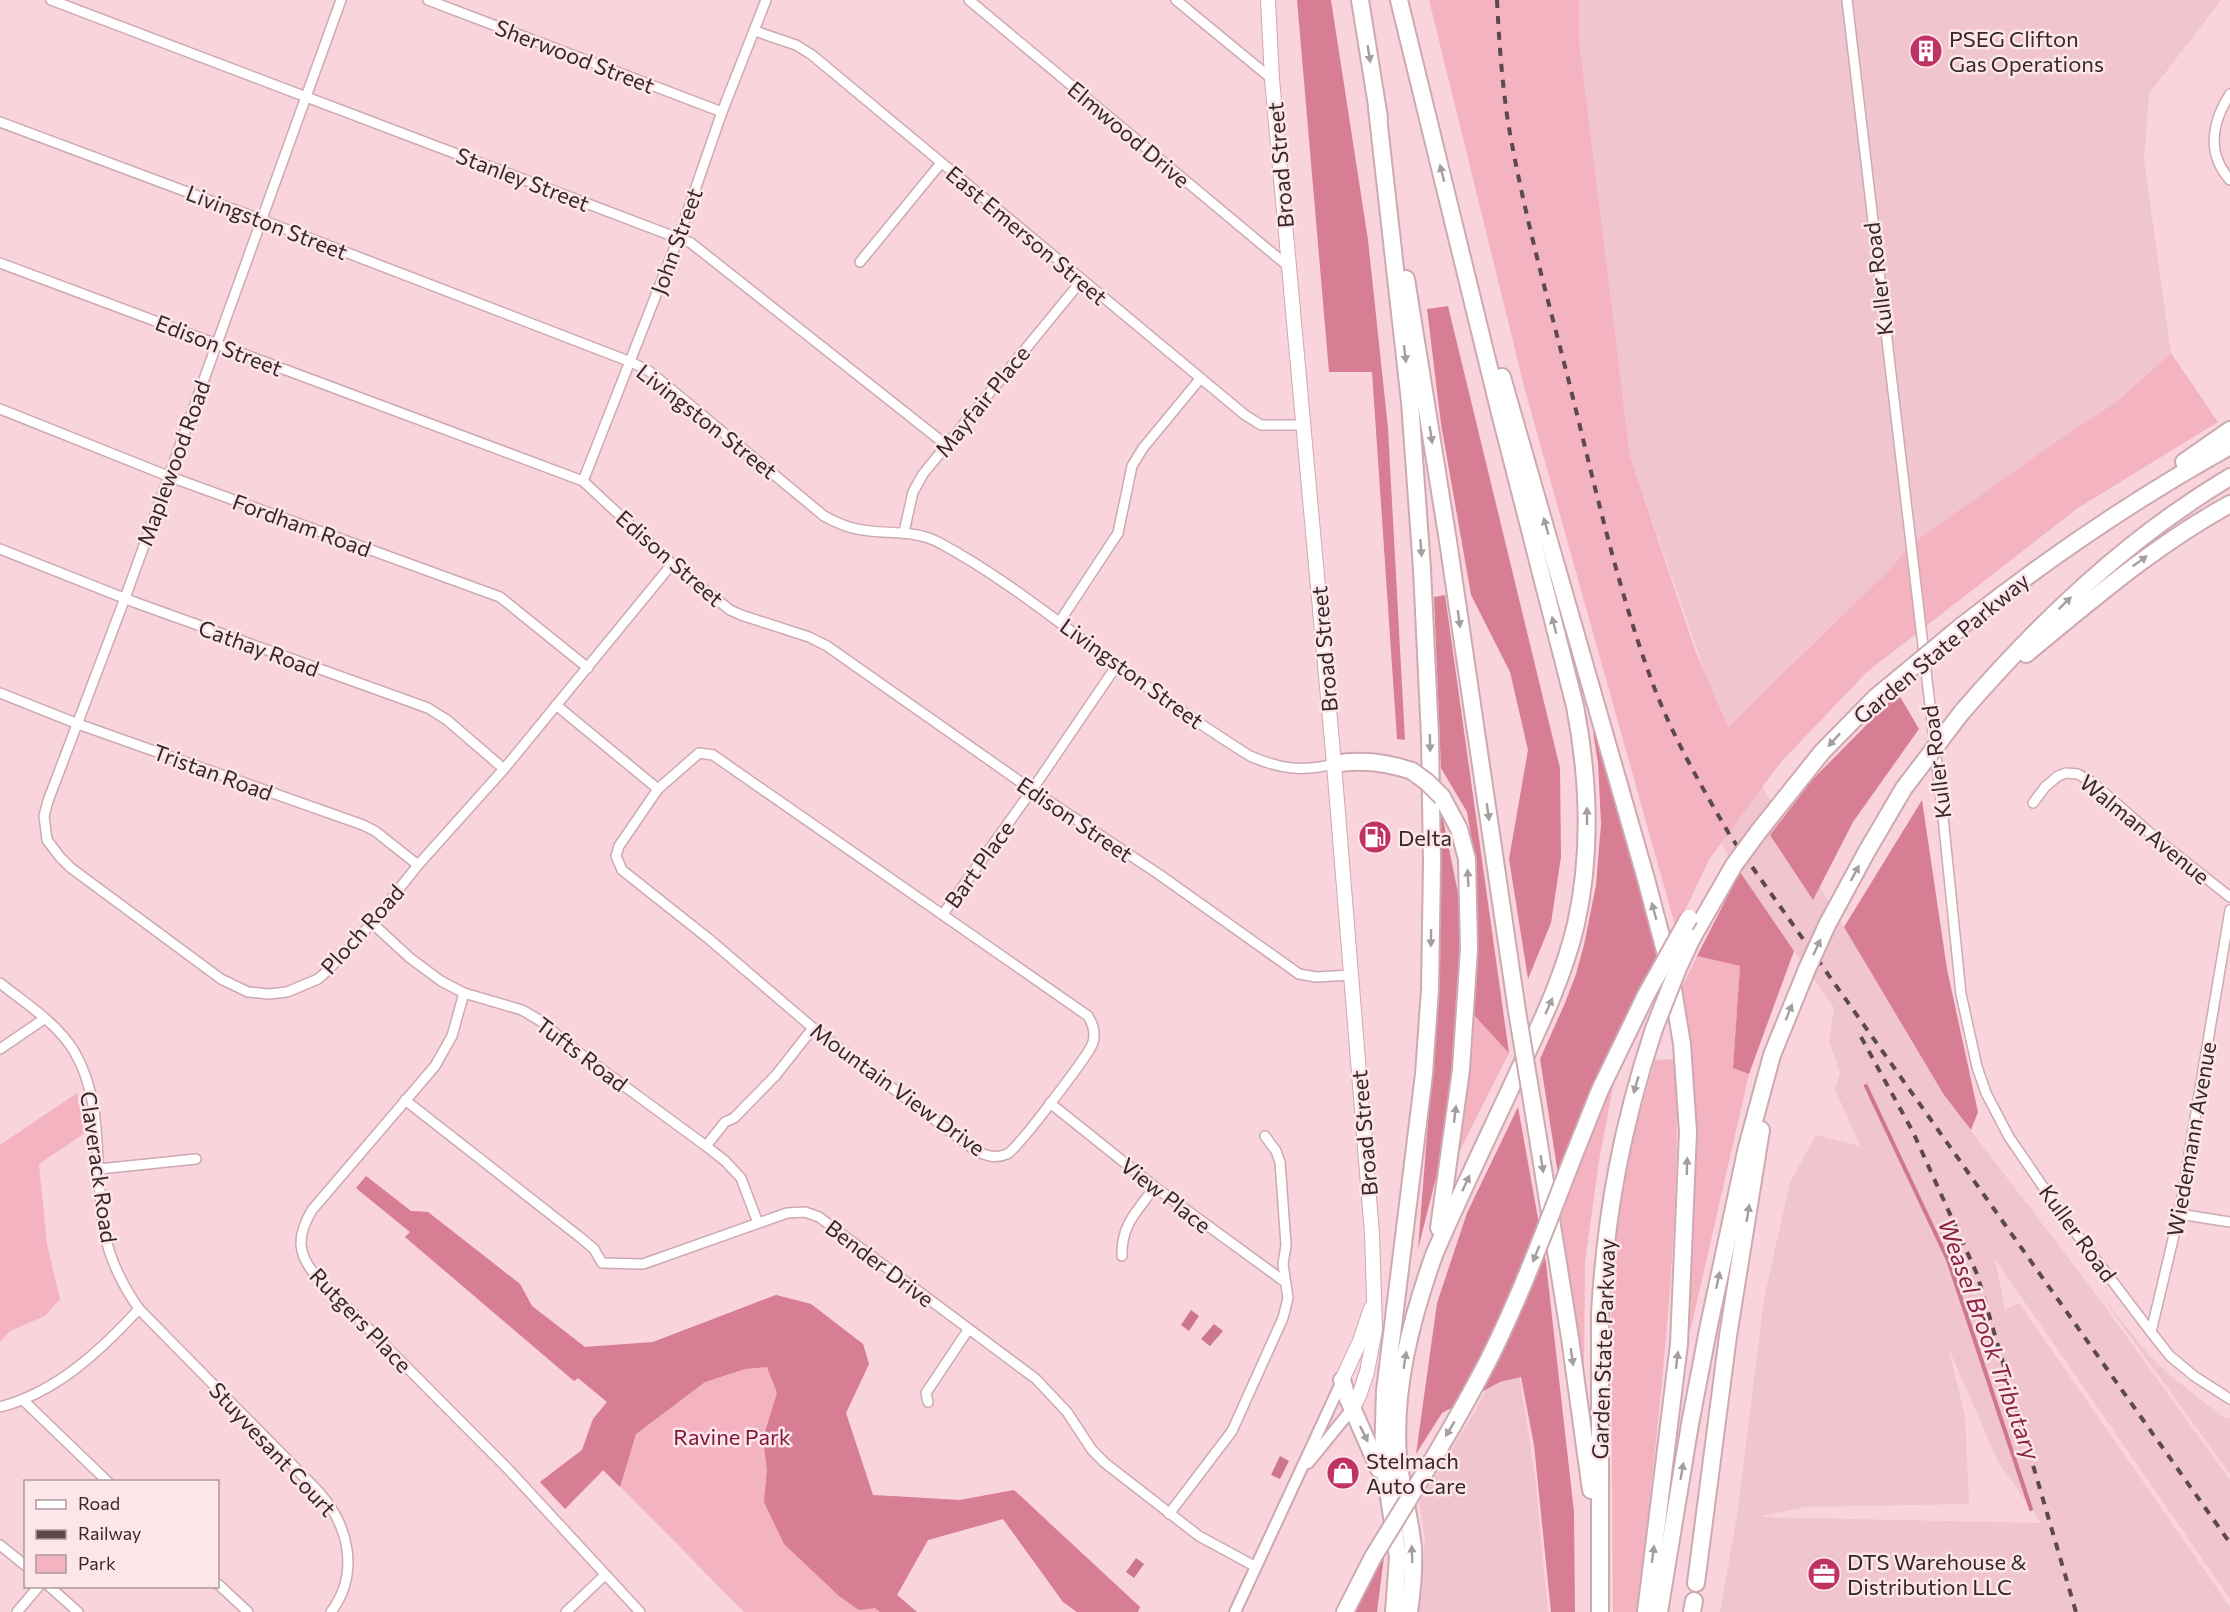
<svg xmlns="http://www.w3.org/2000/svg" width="2230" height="1612" font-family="Commissioner,sans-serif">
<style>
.built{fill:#f1c5ce;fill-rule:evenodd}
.green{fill:#f4b3c1}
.forest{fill:#d77e94}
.water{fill:#ce768c}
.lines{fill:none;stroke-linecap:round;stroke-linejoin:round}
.stream{stroke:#ce768c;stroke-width:4}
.minor-casing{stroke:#cda9b1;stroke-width:12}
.tertiary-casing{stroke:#cda9b1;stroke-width:14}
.primary-casing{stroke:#cda9b1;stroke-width:16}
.motorway-casing{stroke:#cda9b1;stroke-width:20}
.minor{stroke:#fff;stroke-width:9}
.tertiary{stroke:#fff;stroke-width:10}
.primary{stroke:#fff;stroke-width:14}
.motorway{stroke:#fff;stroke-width:16}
.rail{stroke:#5c494d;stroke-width:4;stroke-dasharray:8 8;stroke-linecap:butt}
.motorway-bridge-casing{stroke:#cda9b1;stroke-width:20;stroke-linecap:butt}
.motorway-bridge{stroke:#fff;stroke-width:16}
.oneway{fill:#a49e9f}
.labels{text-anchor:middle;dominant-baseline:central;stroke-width:5;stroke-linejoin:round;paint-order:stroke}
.poi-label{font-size:22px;fill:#35272a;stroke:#fde6ea;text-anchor:start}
.street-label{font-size:22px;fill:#35272a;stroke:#fde6ea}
.park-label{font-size:22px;fill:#7f153c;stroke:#fde6ea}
.water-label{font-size:24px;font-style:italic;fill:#8a2246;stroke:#fde6ea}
</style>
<rect width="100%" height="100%" fill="#fad4dc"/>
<!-- built -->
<g class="built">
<path d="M1579 0H2221L2149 94 2144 160 2171 353 2115 403 1910 545 1890 569 1731 724 1780 820 1944 1095 2101 1301 2230 1480V1599L1995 1259 2005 1310 2019 1303 2230 1607V1612H1720L1737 1516 1764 1299 1790 1182 1816 1135 1860 1146 1835 1089 1840 1072 1829 1042 1834 1008 1727 854 1600 621 1659 585 1704 670 1630 456 1579 40ZM1948 1347 1998 1462 2041 1523 1759 1517 1804 1507 1969 1504 1965 1416Z"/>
<path d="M2098 1292 2149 1355 2170 1375 2224 1418H2230V1474Z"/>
<path d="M1514 1339 1535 1476 1548 1612H1418L1425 1539 1419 1503 1472 1416Z"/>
</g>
<!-- green -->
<g class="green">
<path d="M1429 0H1579V40L1630 456 1695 650 1728 727 1890 569 1910 545 2059 440 2115 403 2171 353 2218 422 2078 508 1867 672 1781 762 1710 858 1676 929 1525 390Z"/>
<path d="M1697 956 1740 966 1733 1068 1749 1074 1690 1332 1694 1105 1682 987Z"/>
<path d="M1472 1013 1509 1053 1457 1156Z"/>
<path d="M1676 1059C1682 1242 1657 1422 1639 1604L1638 1612H1613L1611 1315 1617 1227 1626 1170 1637 1123 1655 1060Z"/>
<path d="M1611 1081 1614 1082 1599 1161 1585 1262 1584 1370H1582L1559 1211Z"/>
<path d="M77 1093 85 1133 39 1164 47 1244 60 1299 45 1316 10 1331 0 1342V1145Z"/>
<path d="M366 1176 411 1211 428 1212 520 1284 532 1306 585 1347 653 1342 776 1295 811 1304 863 1344 869 1364 846 1413 873 1495 960 1500 1014 1490 1140 1607 1138 1612H1077L1063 1602 1003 1519 928 1540 897 1595 917 1612H744L604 1470 565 1509 540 1482 582 1450 593 1419 607 1402 578 1378 574 1381 405 1237 410 1232 356 1188Z"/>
</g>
<!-- forest -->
<g class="forest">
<path d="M1297 0H1331L1368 240 1388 428 1405 740 1397 739 1372 372H1329Z"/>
<path d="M1448 306 1560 768 1561 857 1551 923 1528 979 1509 859 1528 750 1510 672 1471 595 1441 424 1427 309Z"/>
<path d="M1445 595 1509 1053 1472 1013 1475 859 1467 812 1441 768 1434 597Z"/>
<path d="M1898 693 1919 729 1853 822 1813 900 1770 835 1813 779Z"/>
<path d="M1593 732H1596L1659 952 1597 1083 1558 1174 1540 1059 1565 1003 1576 974 1584 945 1596 885 1601 824 1598 763Z"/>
<path d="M1922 800 1947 969 1978 1112 1971 1130 1944 1095 1844 927Z"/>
<path d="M1441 809 1460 903 1457 1035 1444 1146 1418 1249 1440 970Z"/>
<path d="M1740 872 1794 951 1749 1074 1733 1068 1740 966 1697 956Z"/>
<path d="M1518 1107 1546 1263 1574 1512 1575 1612H1551L1534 1445 1521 1377 1500 1382 1442 1413 1416 1454 1437 1303 1467 1213Z"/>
<path d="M366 1176 411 1211 428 1212 520 1284 532 1306 585 1347 653 1342 776 1295 811 1304 863 1344 869 1364 846 1413 873 1495 960 1500 1014 1490 1140 1607 1138 1612H1077L1063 1602 1003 1519 928 1540 897 1595 917 1612H880L875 1608 859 1610 839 1596 784 1544 764 1502 767 1470 763 1438 777 1393 767 1367 745 1369 705 1382 636 1434 620 1487 603 1470 565 1509 540 1482 582 1450 593 1419 607 1402 578 1378 574 1381 405 1237 410 1232 356 1188Z"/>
<path d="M1385 1549 1377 1612H1351Z"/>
</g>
<!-- water -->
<g class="water">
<path d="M1191 1310 1199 1316 1189 1331 1181 1325Z"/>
<path d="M1214 1324 1223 1331 1210 1346 1201 1339Z"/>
<path d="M1280 1456 1289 1461 1280 1479 1271 1475Z"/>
<path d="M1136 1558 1144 1564 1134 1578 1126 1572Z"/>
</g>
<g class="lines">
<!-- stream -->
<path class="stream" d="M1866 1086 1948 1260 2031 1509"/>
<defs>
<g id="minor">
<path d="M51 0 691 243 945 444"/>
<path d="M341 0 125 598 48 801 44 816 47 840 60 857 71 868 221 979 248 992 269 994 287 992 318 979 327 971 372 923 418 865 504 769 672 564"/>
<path d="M428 0 722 112"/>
<path d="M969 0 1289 267"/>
<path d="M1176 0 1272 79"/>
<path d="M1847 0 1942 807 1961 994 1977 1067 1986 1093 2009 1137 2063 1216 2151 1332 2170 1356 2194 1376 2230 1399"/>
<path d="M755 31 796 45 812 55 1245 415 1261 425H1302"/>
<path d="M2230 94C2212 122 2206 153 2230 180"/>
<path d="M0 122 262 220 631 362 649 371 824 516C835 522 845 527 857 529 884 535 913 529 938 542 1002 576 1059 623 1118 666 1161 697 1205 728 1250 756 1280 769 1302 772 1334 764"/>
<path d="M860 262 941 163"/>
<path d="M0 263 583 481 672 564 730 610 741 615 809 637 827 646 1032 790 1160 875 1299 974 1316 977 1350 975"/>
<path d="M0 409 168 476 500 597 588 668"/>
<path d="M583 481 678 239 722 112 766 0"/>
<path d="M904 532 913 492 923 474 1082 280"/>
<path d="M0 549 134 602 428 708 447 720 504 769"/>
<path d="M1060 621 1118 533 1132 466 1143 448 1200 379"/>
<path d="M0 693 78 724 363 825 375 831 418 865"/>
<path d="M556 705 658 789"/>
<path d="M699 753 713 755 1088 1016C1094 1026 1097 1036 1091 1047 1084 1060 1017 1150 1007 1154 996 1159 987 1156 976 1151L813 1028 709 939 622 870 616 856 619 846 658 789Z"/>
<path d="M2033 803 2045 787 2058 776 2066 773 2078 774 2093 783 2159 841 2230 897"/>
<path d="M943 914 1032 790 1117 665"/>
<path d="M372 923 410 958 441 981 464 993 522 1010 539 1020 574 1049 706 1146 725 1161 741 1178 758 1223"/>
<path d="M0 983C25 1003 57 1023 74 1051 106 1105 93 1171 104 1230 109 1258 123 1286 139 1309L318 1491C349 1525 360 1573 331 1612"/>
<path d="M464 993 452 1036 435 1066 312 1210C296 1237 297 1255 318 1278L509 1470 640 1612"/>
<path d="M0 1049 44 1019"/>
<path d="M405 1100 581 1238 594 1249 602 1263 643 1264 787 1213 805 1212 819 1217 1036 1379 1067 1412 1092 1450 1105 1463 1199 1536 1256 1567"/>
<path d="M1050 1103 1155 1187 1285 1282"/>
<path d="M706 1146 725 1122 734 1118 776 1075 813 1028"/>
<path d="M99 1169 196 1159"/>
<path d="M2179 1214 2230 1222"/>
<path d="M1122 1256C1121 1225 1137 1211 1155 1187"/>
<path d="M2151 1332 2179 1214 2230 910"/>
<path d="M24 1401 108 1482"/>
<path d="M928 1402 926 1393 968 1330"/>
<path d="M0 1407C57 1392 100 1351 139 1309"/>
<path d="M1169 1514 1232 1431 1283 1318 1288 1298 1283 1264 1286 1245 1280 1162 1276 1151 1265 1136"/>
<path d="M0 1545 26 1566"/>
<path d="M218 1584 248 1612"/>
<path d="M49 1586 78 1612"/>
<path d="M17 1612 39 1586"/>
<path d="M566 1612 605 1575"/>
</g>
<g id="tertiary">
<path d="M1308 1463 1352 1409"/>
<path d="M1235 1612C1271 1535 1306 1458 1342 1381"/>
</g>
<g id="primary">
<path d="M1268 0 1272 79 1334 764 1372 1234 1375 1330 1367 1372 1359 1396 1352 1409"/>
<path d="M1342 1380 1360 1341 1371 1308"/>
</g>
<g id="motorway">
<path d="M1360 0 1379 118"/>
<path d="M1399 0 1499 409 1575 706C1589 779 1592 852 1576 924 1564 975 1542 1021 1520 1068 1491 1131 1461 1192 1434 1255 1411 1320 1393 1388 1398 1457 1401 1488 1410 1517 1413 1548 1414 1569 1412 1591 1409 1612"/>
<path d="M1377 108 1410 402 1422 569 1430 737 1432 863 1430 989 1424 1074 1385 1391 1383 1456 1398 1557 1394 1612"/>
<path d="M1406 279 1448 541 1517 1011"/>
<path d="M1502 377 1646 879 1669 966 1682 1044 1688 1132 1679 1344 1646 1612"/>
<path d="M2184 462 2230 430"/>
<path d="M1963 625C2047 559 2136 498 2230 446"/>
<path d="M2026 654C2092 600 2155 545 2230 504"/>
<path d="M1962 712C2041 621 2126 539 2230 477"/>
<path d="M1334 764C1362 759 1386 762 1412 771"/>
<path d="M1759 831 1822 752 1875 698"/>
<path d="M1827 925 1867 851 1904 788"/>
<path d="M1692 938 1734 865"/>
<path d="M1533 1107 1570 1338 1591 1490"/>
<path d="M1572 1160 1600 1090 1646 995"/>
<path d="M1439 1228 1461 1070 1469 949 1467 859 1459 829 1442 797"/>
<path d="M1342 1380 1346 1394 1379 1469"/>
<path d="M1696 1583 1728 1336 1761 1130"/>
<path d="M1345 1612 1373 1557"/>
<path d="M1600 1612V1313C1606 1211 1622 1126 1654 1029"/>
<path d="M1659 1612 1690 1424 1709 1325 1747 1147 1772 1055 1807 969"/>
<path d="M1692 1612 1694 1601"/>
</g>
</defs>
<!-- minor casing -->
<use href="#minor" class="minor-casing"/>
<!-- tertiary casing -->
<use href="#tertiary" class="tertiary-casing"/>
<!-- primary casing -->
<use href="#primary" class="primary-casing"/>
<!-- motorway casing -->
<use href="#motorway" class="motorway-casing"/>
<!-- minor -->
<use href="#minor" class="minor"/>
<!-- tertiary -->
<use href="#tertiary" class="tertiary"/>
<!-- primary -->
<use href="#primary" class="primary"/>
<!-- motorway -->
<use href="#motorway" class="motorway"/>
<!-- rail -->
<g class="rail">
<path d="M1497 0C1499 41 1502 82 1508 122 1523 210 1547 296 1569 382 1594 482 1616 583 1651 679 1671 734 1701 786 1731 837L2230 1543"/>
<path d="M1861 1037 1913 1132 1977 1274 2076 1612"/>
</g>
<defs>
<g id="motorway-bridge">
<path d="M1875 698 1963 625"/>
<path d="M1412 771 1427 782 1442 797"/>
<path d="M1904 788 1962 712"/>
<path d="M1734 865 1759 831"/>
<path d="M1807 969 1827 925"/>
<path d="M1646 995 1689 918"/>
<path d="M1517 1011 1533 1107"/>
<path d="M1654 1029 1678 968 1692 938"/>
<path d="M1373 1557C1413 1492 1454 1427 1489 1359 1521 1295 1546 1227 1572 1160"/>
</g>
</defs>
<!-- motorway-bridge casing -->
<use href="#motorway-bridge" class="motorway-bridge-casing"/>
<!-- motorway-bridge -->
<use href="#motorway-bridge" class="motorway-bridge"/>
</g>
<!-- one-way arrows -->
<defs><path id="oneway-solid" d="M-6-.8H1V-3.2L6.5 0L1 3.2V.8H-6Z" transform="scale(1.5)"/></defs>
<g class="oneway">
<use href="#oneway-solid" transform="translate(1369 54) rotate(81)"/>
<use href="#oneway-solid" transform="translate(1442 173) rotate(-104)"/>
<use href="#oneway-solid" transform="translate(1405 354) rotate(83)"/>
<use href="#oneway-solid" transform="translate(1431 435) rotate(81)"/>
<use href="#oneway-solid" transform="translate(1546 526) rotate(-106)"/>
<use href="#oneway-solid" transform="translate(1421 548) rotate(86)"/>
<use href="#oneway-solid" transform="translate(2140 561) rotate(-36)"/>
<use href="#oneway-solid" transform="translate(2065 603) rotate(-44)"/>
<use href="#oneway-solid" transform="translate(1459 619) rotate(82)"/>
<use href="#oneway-solid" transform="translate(1554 625) rotate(-104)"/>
<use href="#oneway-solid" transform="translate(1834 740) rotate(133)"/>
<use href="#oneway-solid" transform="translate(1430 743) rotate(89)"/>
<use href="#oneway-solid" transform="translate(1488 812) rotate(82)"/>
<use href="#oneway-solid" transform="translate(1587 816) rotate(-90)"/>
<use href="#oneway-solid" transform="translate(1855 873) rotate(-62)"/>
<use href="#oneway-solid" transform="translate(1468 878) rotate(-93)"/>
<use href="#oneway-solid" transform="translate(1654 911) rotate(-105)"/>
<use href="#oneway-solid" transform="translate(1431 938) rotate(91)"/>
<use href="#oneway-solid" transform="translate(1817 947) rotate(-65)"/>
<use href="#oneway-solid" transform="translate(1549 1006) rotate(-66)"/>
<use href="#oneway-solid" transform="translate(1789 1012) rotate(-68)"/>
<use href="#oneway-solid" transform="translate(1636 1085) rotate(106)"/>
<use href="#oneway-solid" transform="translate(1455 1114) rotate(-83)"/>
<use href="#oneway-solid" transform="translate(1542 1164) rotate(81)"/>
<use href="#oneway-solid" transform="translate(1687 1166) rotate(-89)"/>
<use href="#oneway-solid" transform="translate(1466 1183) rotate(-65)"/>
<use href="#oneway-solid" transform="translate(1748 1213) rotate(-81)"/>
<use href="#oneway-solid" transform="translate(1536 1254) rotate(112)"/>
<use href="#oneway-solid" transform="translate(1718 1280) rotate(-78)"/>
<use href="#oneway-solid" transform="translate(1572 1357) rotate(82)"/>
<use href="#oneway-solid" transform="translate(1405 1360) rotate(-81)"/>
<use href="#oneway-solid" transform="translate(1677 1360) rotate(-83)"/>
<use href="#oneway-solid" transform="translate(1450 1429) rotate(121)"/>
<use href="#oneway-solid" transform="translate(1364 1434) rotate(64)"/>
<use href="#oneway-solid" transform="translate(1682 1471) rotate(-80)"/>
<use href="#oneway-solid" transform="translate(1412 1554) rotate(-92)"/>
<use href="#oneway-solid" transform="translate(1653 1554) rotate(-83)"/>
</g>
<!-- icons -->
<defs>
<symbol id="building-disc" viewBox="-11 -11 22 22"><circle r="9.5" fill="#bf3263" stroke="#fde6ea"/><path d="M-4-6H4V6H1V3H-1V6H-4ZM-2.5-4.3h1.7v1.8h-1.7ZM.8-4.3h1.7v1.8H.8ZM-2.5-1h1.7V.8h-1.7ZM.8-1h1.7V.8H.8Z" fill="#fff"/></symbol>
<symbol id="fuel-disc" viewBox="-11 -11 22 22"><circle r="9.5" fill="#bf3263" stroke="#fde6ea"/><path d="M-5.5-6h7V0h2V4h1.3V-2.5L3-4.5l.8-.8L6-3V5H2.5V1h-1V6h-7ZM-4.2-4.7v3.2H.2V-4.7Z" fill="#fff"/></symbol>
<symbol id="shop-disc" viewBox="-11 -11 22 22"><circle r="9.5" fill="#bf3263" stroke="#fde6ea"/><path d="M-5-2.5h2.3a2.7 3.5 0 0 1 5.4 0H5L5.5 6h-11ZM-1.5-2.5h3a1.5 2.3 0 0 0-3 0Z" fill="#fff"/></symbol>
<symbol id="office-disc" viewBox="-11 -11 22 22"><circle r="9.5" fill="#bf3263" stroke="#fde6ea"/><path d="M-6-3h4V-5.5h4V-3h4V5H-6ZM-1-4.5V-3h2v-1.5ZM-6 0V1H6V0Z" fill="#fff"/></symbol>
</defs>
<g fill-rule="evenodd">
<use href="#building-disc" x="1907" y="32" width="38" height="38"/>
<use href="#fuel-disc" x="1356" y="818" width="38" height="38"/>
<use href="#shop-disc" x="1324" y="1454" width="38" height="38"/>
<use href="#office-disc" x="1805" y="1555" width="38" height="38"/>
</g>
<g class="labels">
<!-- poi labels -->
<g class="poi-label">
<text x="1949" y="38">PSEG Clifton<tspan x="1949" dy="25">Gas Operations</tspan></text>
<text x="1398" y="837">Delta</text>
<text x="1366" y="1460">Stelmach<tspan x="1366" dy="25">Auto Care</tspan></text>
<text x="1847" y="1561">DTS Warehouse &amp;<tspan x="1847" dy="25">Distribution LLC</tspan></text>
</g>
<!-- street labels -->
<g class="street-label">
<text transform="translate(575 56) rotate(21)">Sherwood Street</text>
<text transform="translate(1129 134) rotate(40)">Elmwood Drive</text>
<text transform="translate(1280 165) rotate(-95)">Broad Street</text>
<text transform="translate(523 179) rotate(21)">Stanley Street</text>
<text transform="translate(267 222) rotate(21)">Livingston Street</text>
<text transform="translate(1027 235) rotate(40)">East Emerson Street</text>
<text transform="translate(676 241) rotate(-70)">John Street</text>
<text transform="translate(1878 279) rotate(-97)">Kuller Road</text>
<text transform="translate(219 345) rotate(21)">Edison Street</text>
<text transform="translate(982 401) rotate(-51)">Mayfair Place</text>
<text transform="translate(707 421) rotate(38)">Livingston Street</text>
<text transform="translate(173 463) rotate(-70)">Maplewood Road</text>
<text transform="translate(302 525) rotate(20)">Fordham Road</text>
<text transform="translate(670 558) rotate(41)">Edison Street</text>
<text transform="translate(259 648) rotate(20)">Cathay Road</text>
<text transform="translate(1941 648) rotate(-40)">Garden State Parkway</text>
<text transform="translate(1324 649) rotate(-95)">Broad Street</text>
<text transform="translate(1132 673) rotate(36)">Livingston Street</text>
<text transform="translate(1936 762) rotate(-97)">Kuller Road</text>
<text transform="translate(213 772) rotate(20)">Tristan Road</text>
<text transform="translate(1075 819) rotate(34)">Edison Street</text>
<text transform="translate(2145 829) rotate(39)">Walman Avenue</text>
<text transform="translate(979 864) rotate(-54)">Bart Place</text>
<text transform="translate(362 929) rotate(-48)">Ploch Road</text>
<text transform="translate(582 1054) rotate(37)">Tufts Road</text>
<text transform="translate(898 1089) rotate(36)">Mountain View Drive</text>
<text transform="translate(1364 1133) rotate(-95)">Broad Street</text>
<text transform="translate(2191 1139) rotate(-80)">Wiedemann Avenue</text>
<text transform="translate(99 1167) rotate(82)">Claverack Road</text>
<text transform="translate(1166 1195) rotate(38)">View Place</text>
<text transform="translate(2078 1233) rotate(54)">Kuller Road</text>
<text transform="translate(880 1263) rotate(37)">Bender Drive</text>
<text transform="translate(361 1320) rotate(46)">Rutgers Place</text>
<text transform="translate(1603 1349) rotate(-88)">Garden State Parkway</text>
<text transform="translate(273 1449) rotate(47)">Stuyvesant Court</text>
</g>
<!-- park labels -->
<g class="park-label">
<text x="732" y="1436">Ravine Park</text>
</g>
<!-- water labels -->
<g class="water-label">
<text transform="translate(1990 1339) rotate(70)">Weasel Brook Tributary</text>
</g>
</g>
<!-- legend -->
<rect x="24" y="1480" width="195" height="108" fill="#fde6ea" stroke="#ad9a9d" stroke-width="1.5"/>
<rect x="36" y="1500" width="30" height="9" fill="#ffffff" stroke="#ad9a9d" stroke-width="1.5"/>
<text x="78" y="1510" font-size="18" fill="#35272a">Road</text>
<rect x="36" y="1530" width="30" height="9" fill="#5c494d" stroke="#ad9a9d" stroke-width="1.5"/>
<text x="78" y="1540" font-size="18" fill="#35272a">Railway</text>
<rect x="36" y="1555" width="30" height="18" fill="#f4b3c1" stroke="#ad9a9d" stroke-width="1.5"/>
<text x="78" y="1570" font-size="18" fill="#35272a">Park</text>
</svg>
